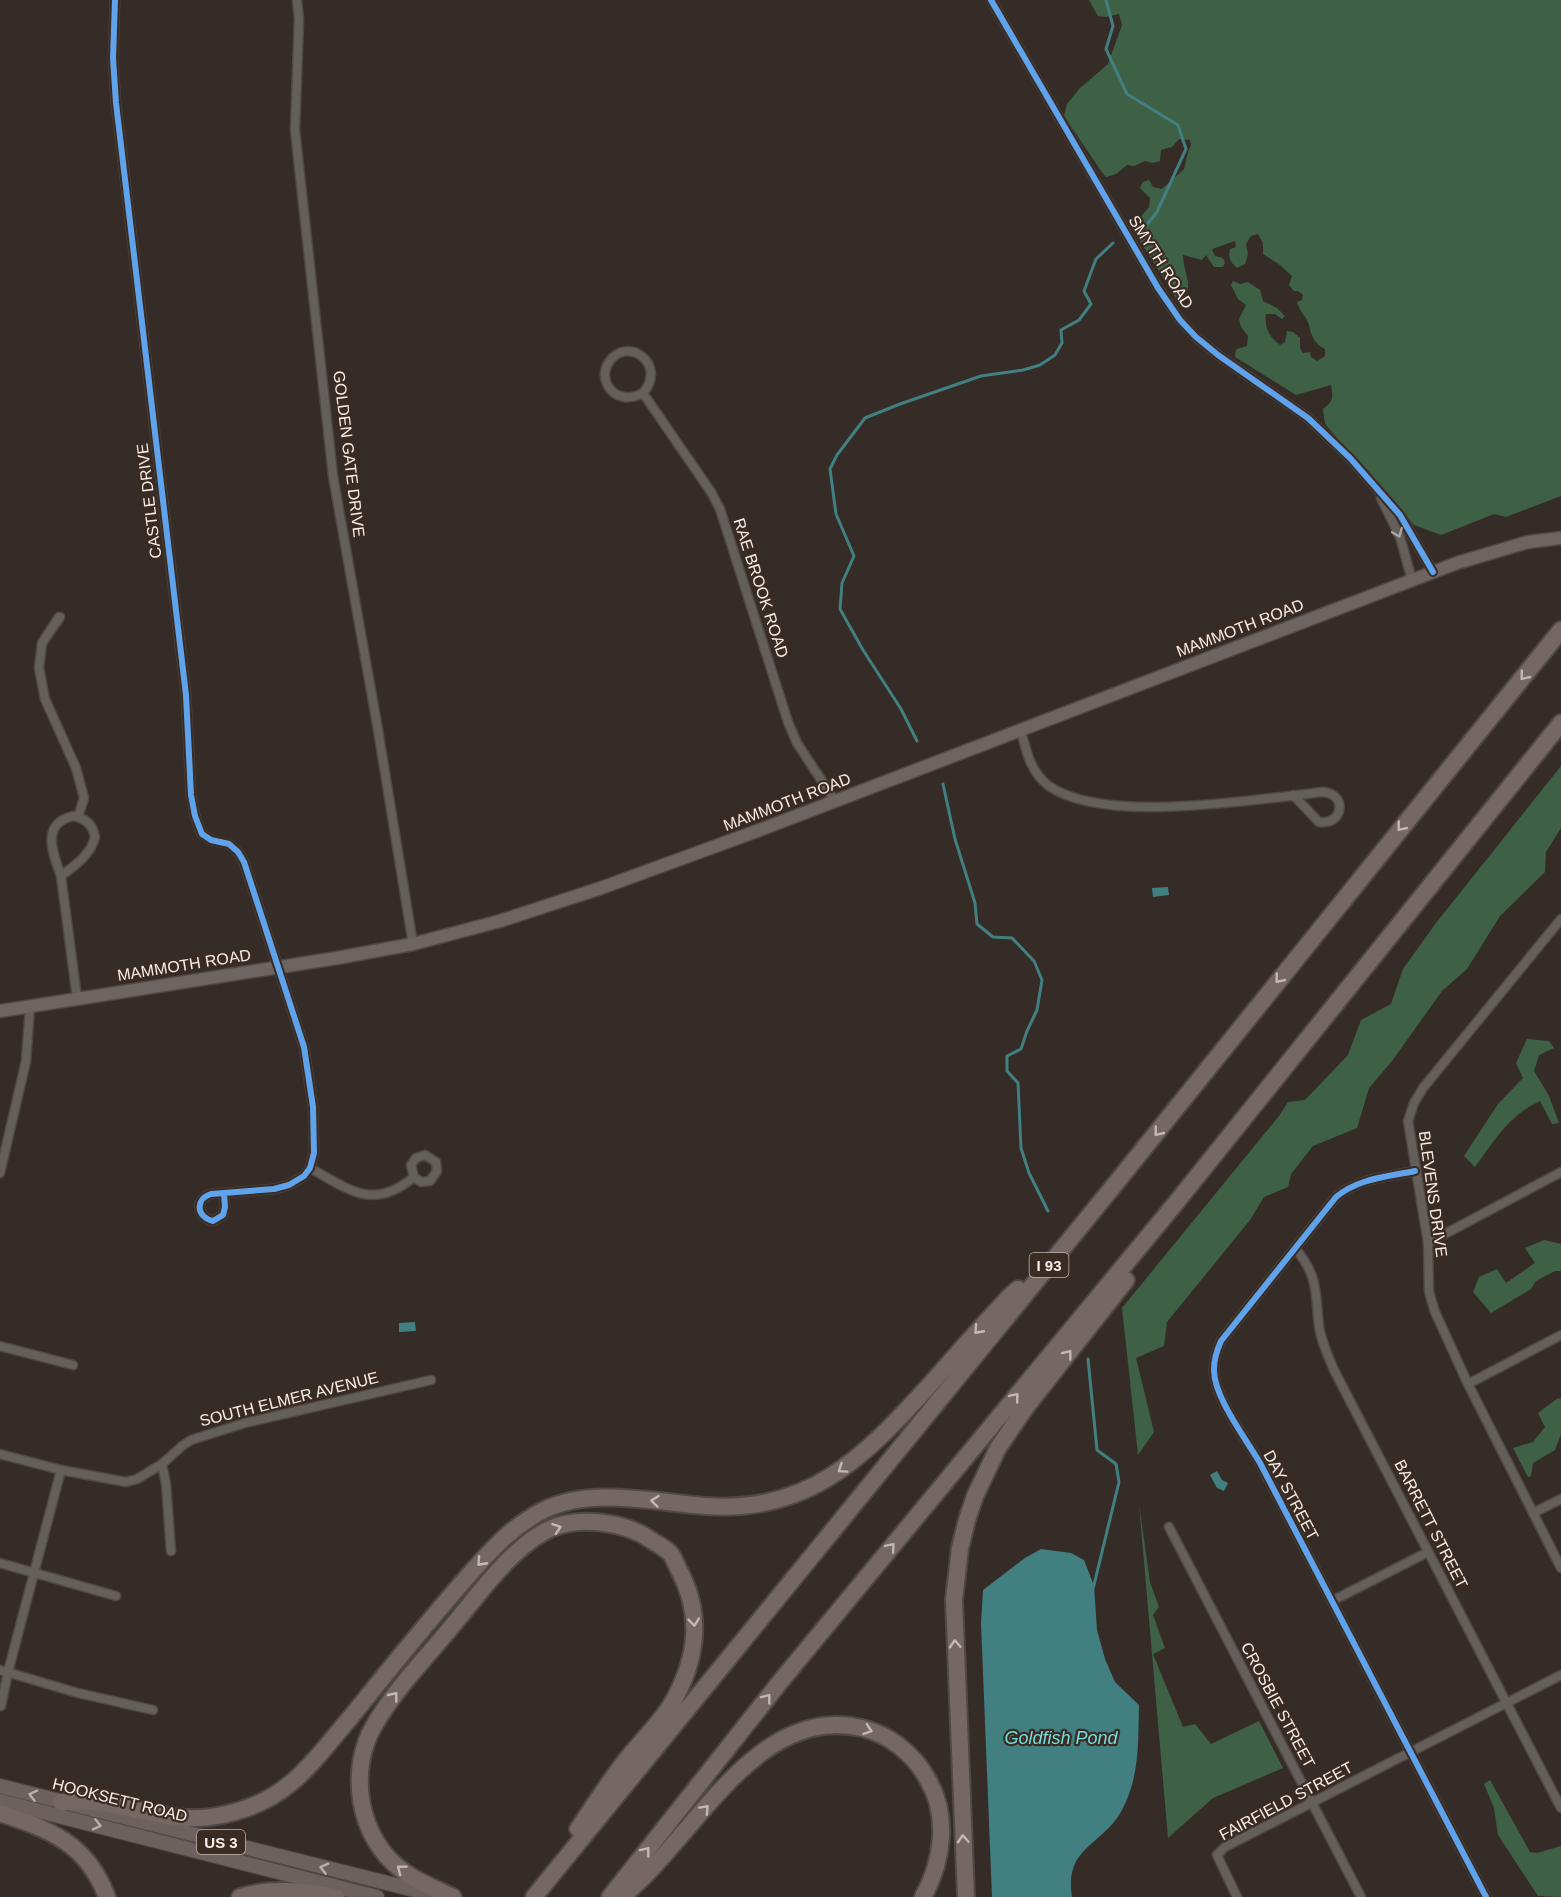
<svg xmlns="http://www.w3.org/2000/svg" width="1561" height="1897" font-family="Arial,sans-serif">
<style>
.forest{fill:#3e6146}
.water{fill:#427f80}
.lines{fill:none;stroke-linecap:round;stroke-linejoin:round}
.stream{stroke:#427f80;stroke-width:3}
.street-casing{stroke:#504845;stroke-width:11}
.secondary-casing{stroke:#504845;stroke-width:15}
.primary-casing{stroke:#504845;stroke-width:16}
.highway-casing{stroke:#504845;stroke-width:20}
.street{stroke:#655f5c;stroke-width:8}
.secondary{stroke:#6d6562;stroke-width:12}
.primary{stroke:#6c615e;stroke-width:14}
.highway{stroke:#756864;stroke-width:16}
.cycleway-casing{stroke:#3a2b23;stroke-width:10}
.cycleway{stroke:#60a3ed;stroke-width:6}
.oneway{stroke:#aea6a2}
.oneway2{stroke:#c3b8b3}
.oneway3{stroke:#b8afaa}
.labels{text-anchor:middle;dominant-baseline:central;stroke-width:4.5;stroke-linejoin:round;paint-order:stroke}
.shield{fill:#3a2b23;stroke:#beb4ad;stroke-width:1.5}
.shield-label{font-size:15px;font-weight:bold;fill:#f7eee8}
.street-label{font-size:16px;fill:#f7eee8;stroke:#3a2b23}
.water-label{font-size:18px;font-style:italic;fill:#74dee1;stroke:#3a2b23}
</style>
<rect width="100%" height="100%" fill="#352c28"/>
<!-- forest -->
<g class="forest">
<path d="M1089 0H1561V496L1506 517 1494 514 1441 535 1414 525 1325 424 1323 409C1334 401 1333 397 1331 385L1296 395 1235 357 1236 349 1247 346 1248 336 1241 327 1239 319 1246 305 1238 299 1231 285 1233 281 1240 284 1248 282 1260 290 1263 301 1277 308 1285 316 1282 319 1275 314H1266C1264 327 1269 337 1280 345L1285 342 1287 331 1293 332 1300 338V348L1303 353 1310 352 1311 357 1317 361 1325 356V349C1314 344 1311 335 1309 325 1307 317 1300 313 1297 302L1302 300 1303 295 1298 291H1294L1289 285 1292 276 1280 265 1263 254V243L1258 234 1251 236 1246 244 1248 254 1245 264 1237 268C1230 262 1228 258 1230 249L1236 247 1235 241 1212 249 1215 256 1223 258 1225 263 1223 267H1214L1206 255 1202 260 1183 255C1183 270 1191 281 1187 293L1176 298 1136 235 1133 226 1149 207 1150 198 1140 188 1143 182 1149 180 1153 187 1162 189 1184 169 1188 152 1191 145 1190 140 1179 139 1172 147 1161 150 1160 161 1153 163 1145 161 1134 166 1127 165 1116 174 1106 177 1101 171 1064 116 1067 104 1080 88 1108 64 1122 25 1119 14 1106 17 1098 16Z"/>
<path d="M1561 766V828L1546 852 1545 872 1500 916 1467 969 1442 991 1392 1061 1369 1088 1357 1128 1313 1146 1291 1174 1288 1187 1264 1197 1250 1220 1167 1322 1164 1346 1136 1358 1154 1432 1138 1455 1122 1308 1279 1116 1288 1102 1305 1100 1348 1055 1361 1020 1391 1004 1403 969 1436 923Z"/>
<path d="M1527 1039 1549 1041 1554 1048 1539 1055 1534 1071 1549 1096 1559 1123 1552 1124 1540 1101C1508 1116 1495 1140 1475 1167L1464 1156 1498 1104 1523 1078 1516 1063Z"/>
<path d="M1544 1240 1561 1244V1271H1555L1536 1281 1531 1289 1491 1313 1473 1292 1479 1277 1497 1269 1506 1283 1535 1263 1525 1248Z"/>
<path d="M1558 1398 1561 1399V1434L1555 1450 1533 1463 1531 1476 1528 1477 1513 1448 1533 1442 1545 1427 1538 1413Z"/>
<path d="M1139 1504 1150 1582 1159 1607 1153 1615 1165 1648 1153 1654 1183 1727 1195 1724 1211 1744 1259 1721 1283 1768 1213 1798 1168 1838Z"/>
<path d="M1490 1780 1530 1852 1537 1853 1561 1846V1897L1538 1896 1498 1835 1494 1808 1484 1784Z"/>
</g>
<!-- water -->
<g class="water">
<path d="M1168 887 1169 895 1153 897 1152 888Z"/>
<path d="M415 1322 416 1331 399 1332V1323Z"/>
<path d="M1217 1471 1222 1480 1228 1483 1224 1491 1217 1488 1210 1475Z"/>
<path d="M1041 1549 1071 1553 1084 1560 1094 1586 1097 1630 1105 1659 1115 1682 1139 1705C1138 1742 1140 1776 1122 1810 1102 1847 1064 1846 1072 1897H992L981 1623 983 1590 1025 1558Z"/>
</g>
<g class="lines">
<!-- stream -->
<g class="stream">
<path d="M1106 0 1113 26 1106 49 1127 94 1178 125 1186 149 1157 212 1145 227"/>
<path d="M917 741 901 709 863 650 840 609 842 583 854 556 836 514 830 469 837 455 865 418 900 404 981 376 1023 370 1040 365 1055 355 1062 343 1061 330 1079 320 1091 304 1084 291 1096 259 1113 243"/>
<path d="M943 784 955 839 975 903 977 924 993 937 1012 938 1034 961 1042 980 1037 1010 1027 1031 1021 1049 1007 1056V1071L1018 1083 1021 1148 1029 1173 1048 1211"/>
<path d="M1088 1359 1097 1450 1116 1464 1119 1482 1093 1589"/>
</g>
<defs>
<g id="street">
<path d="M115 0 113 58 116 103 186 695 191 795 195 816 202 834 211 840 229 844 238 852 244 862 304 1047 313 1107 314 1153 310 1168 304 1176 289 1185 274 1189 211 1194C195 1199 196 1217 213 1221L223 1215 225 1207 224 1193"/>
<path d="M297 0 299 19 295 130 333 476 378 730 413 944"/>
<path d="M991 0 1158 288 1180 320 1196 337 1218 355 1308 418 1350 458 1400 515 1433 572"/>
<path d="M643 393C668 364 627 335 609 362 604 369 604 377 607 384 614 399 630 400 643 393L711 492 720 509 788 722 797 743 835 801"/>
<path d="M1381 498 1400 537 1412 580"/>
<path d="M42 643 60 617H59L42 643 39 668 45 699 76 768 84 798 78 817"/>
<path d="M1021 731C1026 751 1031 773 1049 786 1104 825 1257 799 1323 792 1348 794 1343 826 1319 822L1293 795"/>
<path d="M73 816C85 818 93 825 95 837 91 855 74 866 61 876 53 853 40 824 73 816Z"/>
<path d="M61 876 77 998"/>
<path d="M1561 919 1423 1088 1414 1103 1408 1121 1428 1243 1429 1292 1435 1312 1468 1384 1561 1568"/>
<path d="M310 1168C350 1190 373 1211 414 1177L421 1182 430 1181 437 1171 436 1162 425 1155 416 1158 411 1165 414 1177"/>
<path d="M1415 1171C1387 1177 1359 1178 1336 1197L1221 1341C1217 1350 1214 1359 1214 1369 1213 1396 1246 1439 1260 1463L1486 1897"/>
<path d="M0 1173 26 1061 30 1007"/>
<path d="M1428 1243 1561 1172"/>
<path d="M1295 1248C1319 1277 1315 1292 1319 1326 1321 1341 1328 1356 1334 1370L1561 1808"/>
<path d="M0 1346 73 1365"/>
<path d="M1468 1384 1561 1335"/>
<path d="M0 1454 61 1470 126 1482 137 1479 162 1464 182 1446 191 1440 245 1423 431 1380"/>
<path d="M162 1464 166 1484 171 1551"/>
<path d="M1533 1513 1561 1499"/>
<path d="M1169 1527 1361 1897"/>
<path d="M0 1563 116 1596"/>
<path d="M1332 1601 1428 1552"/>
<path d="M0 1670 78 1693 153 1710"/>
<path d="M1 1706 8 1672 61 1470"/>
<path d="M1237 1897 1217 1855 1225 1847 1561 1675"/>
</g>
<path id="secondary" d="M0 1011 337 958 413 944 500 921 601 888 757 831 1457 563 1528 542 1561 538"/>
<g id="primary">
<path d="M0 1786 439 1896"/>
<path d="M0 1801 377 1897"/>
</g>
<g id="highway">
<path d="M61 1802C74 1802 89 1801 102 1803 140 1808 178 1824 217 1816 244 1811 270 1801 291 1783 313 1765 331 1740 350 1718 389 1670 428 1621 469 1575 493 1548 511 1527 544 1510 591 1487 654 1502 705 1506 808 1514 863 1458 927 1388 954 1357 981 1327 1009 1297L1018 1289"/>
<path d="M0 1813C50 1830 87 1843 107 1897"/>
<path d="M240 1897C271 1887 304 1891 336 1897"/>
<path d="M453 1897C436 1889 418 1882 403 1871 358 1839 347 1770 375 1724 396 1688 427 1657 453 1625 480 1593 513 1545 552 1528 580 1516 626 1522 651 1540 657 1544 665 1548 670 1553 674 1557 676 1565 679 1570 702 1613 698 1655 675 1698 665 1719 638 1744 623 1764 607 1785 593 1807 578 1829"/>
<path d="M534 1897 1116 1183 1561 630"/>
<path d="M610 1897 780 1682 1175 1204 1561 723"/>
<path d="M621 1897C693 1842 754 1703 862 1728 889 1734 915 1755 928 1780 949 1816 943 1861 923 1897"/>
<path d="M966 1897 954 1600 960 1548 967 1520 975 1496 998 1448 1026 1407 1126 1280"/>
</g>
</defs>
<!-- street casing -->
<use href="#street" class="street-casing"/>
<!-- secondary casing -->
<use href="#secondary" class="secondary-casing"/>
<!-- primary casing -->
<use href="#primary" class="primary-casing"/>
<!-- highway casing -->
<use href="#highway" class="highway-casing"/>
<!-- street -->
<use href="#street" class="street"/>
<!-- secondary -->
<use href="#secondary" class="secondary"/>
<!-- primary -->
<use href="#primary" class="primary"/>
<!-- highway -->
<use href="#highway" class="highway"/>
<defs>
<g id="cycleway">
<path d="M115 0 113 58 116 103 186 695 191 795 195 816 202 834 211 840 229 844 238 852 244 862 304 1047 313 1107 314 1153 310 1168 304 1176 289 1185 274 1189 211 1194C195 1199 196 1217 213 1221L223 1215 225 1207 224 1193"/>
<path d="M991 0 1158 288 1180 320 1196 337 1218 355 1308 418 1350 458 1400 515 1433 572"/>
<path d="M1415 1171C1387 1177 1359 1178 1336 1197L1221 1341C1217 1350 1214 1359 1214 1369 1213 1396 1246 1439 1260 1463L1486 1897"/>
</g>
</defs>
<!-- cycleway casing -->
<use href="#cycleway" class="cycleway-casing"/>
<!-- cycleway -->
<use href="#cycleway" class="cycleway"/>
</g>
<!-- one-way arrows -->
<defs><path id="oneway-chevron" d="M-2-3.5L2.5 0L-2 3.5" fill="none" stroke-width="1.6" stroke-linecap="round" stroke-linejoin="round" transform="scale(1.5)"/></defs>
<use class="oneway" href="#oneway-chevron" transform="translate(1398 533) rotate(68)"/>
<g class="oneway2">
<use href="#oneway-chevron" transform="translate(1524 676) rotate(129)"/>
<use href="#oneway-chevron" transform="translate(1401 827) rotate(129)"/>
<use href="#oneway-chevron" transform="translate(1279 979) rotate(129)"/>
<use href="#oneway-chevron" transform="translate(1158 1132) rotate(129)"/>
<use href="#oneway-chevron" transform="translate(978 1330) rotate(132)"/>
<use href="#oneway-chevron" transform="translate(1068 1354) rotate(-52)"/>
<use href="#oneway-chevron" transform="translate(1015 1397) rotate(-50)"/>
<use href="#oneway-chevron" transform="translate(842 1469) rotate(146)"/>
<use href="#oneway-chevron" transform="translate(655 1501) rotate(-174)"/>
<use href="#oneway-chevron" transform="translate(557 1528) rotate(-19)"/>
<use href="#oneway-chevron" transform="translate(891 1547) rotate(-50)"/>
<use href="#oneway-chevron" transform="translate(481 1562) rotate(132)"/>
<use href="#oneway-chevron" transform="translate(694 1622) rotate(84)"/>
<use href="#oneway-chevron" transform="translate(955 1644) rotate(-93)"/>
<use href="#oneway-chevron" transform="translate(394 1696) rotate(-51)"/>
<use href="#oneway-chevron" transform="translate(767 1698) rotate(-52)"/>
<use href="#oneway-chevron" transform="translate(868 1730) rotate(19)"/>
<use href="#oneway-chevron" transform="translate(705 1809) rotate(-47)"/>
<use href="#oneway-chevron" transform="translate(963 1839) rotate(-93)"/>
<use href="#oneway-chevron" transform="translate(646 1851) rotate(-52)"/>
<use href="#oneway-chevron" transform="translate(401 1869) rotate(-143)"/>
</g>
<g class="oneway3">
<use href="#oneway-chevron" transform="translate(33 1795) rotate(-165)"/>
<use href="#oneway-chevron" transform="translate(97 1825) rotate(14)"/>
<use href="#oneway-chevron" transform="translate(324 1868) rotate(-166)"/>
</g>
<g class="labels">
<!-- shield labels -->
<g class="shield">
<rect x="1029.5" y="1253" width="39" height="24" rx="4.5"/>
<rect x="197" y="1830" width="48" height="24" rx="4.5"/>
</g>
<g class="shield-label">
<text x="1049" y="1265">I 93</text>
<text x="221" y="1842">US 3</text>
</g>
<!-- street labels -->
<g class="street-label">
<text transform="translate(1161 262) rotate(58)">SMYTH ROAD</text>
<text transform="translate(349 454) rotate(83)">GOLDEN GATE DRIVE</text>
<text transform="translate(149 501) rotate(-97)">CASTLE DRIVE</text>
<text transform="translate(761 588) rotate(72)">RAE BROOK ROAD</text>
<text transform="translate(1240 628) rotate(-21)">MAMMOTH ROAD</text>
<text transform="translate(787 802) rotate(-21)">MAMMOTH ROAD</text>
<text transform="translate(184 965) rotate(-9)">MAMMOTH ROAD</text>
<text transform="translate(1433 1194) rotate(82)">BLEVENS DRIVE</text>
<text transform="translate(289 1399) rotate(-14)">SOUTH ELMER AVENUE</text>
<text transform="translate(1291 1495) rotate(62)">DAY STREET</text>
<text transform="translate(1431 1524) rotate(63)">BARRETT STREET</text>
<text transform="translate(1278 1705) rotate(62)">CROSBIE STREET</text>
<text transform="translate(120 1800) rotate(14)">HOOKSETT ROAD</text>
<text transform="translate(1286 1801) rotate(-28)">FAIRFIELD STREET</text>
</g>
<!-- water labels -->
<g class="water-label">
<text x="1061" y="1738">Goldfish Pond</text>
</g>
</g>
</svg>
